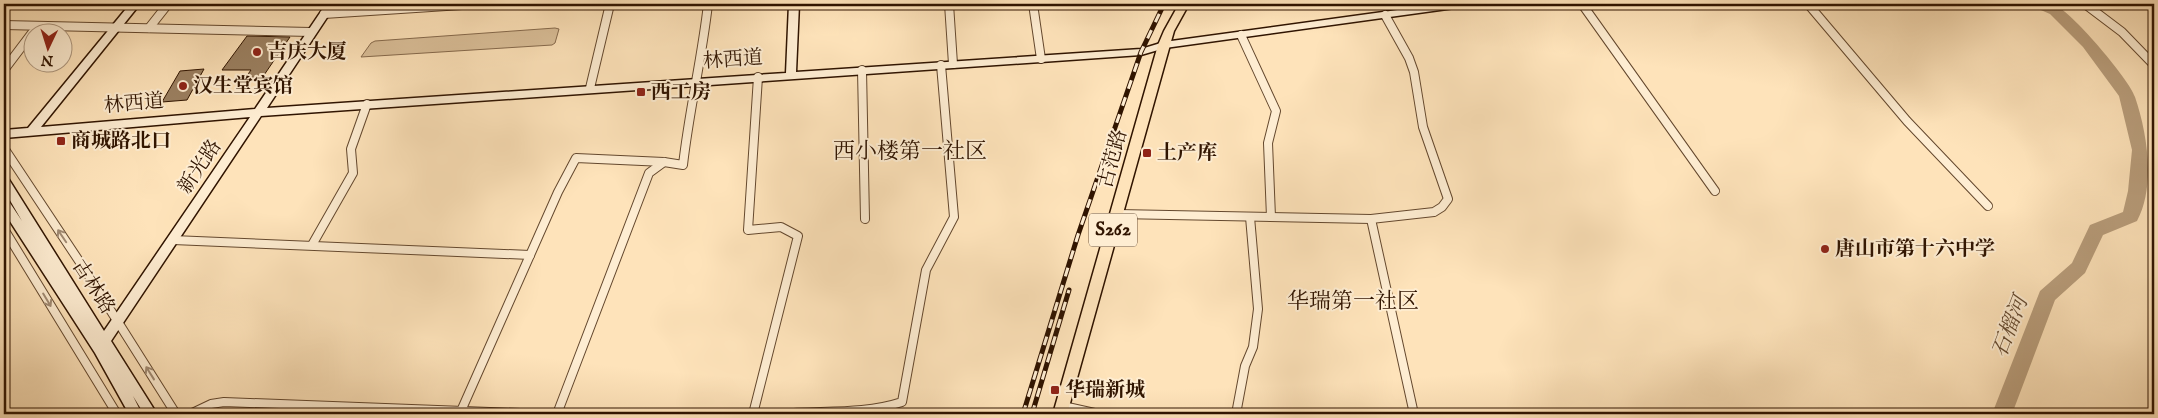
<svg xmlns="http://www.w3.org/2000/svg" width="2158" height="418" font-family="'IM FELL English','Noto Serif SC',serif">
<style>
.green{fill:#dbc09a;stroke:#866a4d}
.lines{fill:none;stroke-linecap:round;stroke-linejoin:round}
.river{fill:#b89d7b;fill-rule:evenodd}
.building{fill:#9b8061;stroke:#301400}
.street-casing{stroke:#64482e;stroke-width:10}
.secondary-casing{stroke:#301400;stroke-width:3}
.primary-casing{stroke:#301400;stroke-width:3}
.street{stroke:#feedd2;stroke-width:8}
.secondary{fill:#feedd2;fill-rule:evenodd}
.primary{fill:#fee3ba;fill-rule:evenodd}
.rail-casing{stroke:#301400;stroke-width:5}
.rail{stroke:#feedd2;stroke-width:3;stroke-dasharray:9;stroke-linecap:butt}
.oneway{stroke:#a18b74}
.poi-dot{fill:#8f2418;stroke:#feedd2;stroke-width:2}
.labels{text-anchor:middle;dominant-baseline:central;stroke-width:4;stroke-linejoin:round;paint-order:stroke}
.shield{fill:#feedd2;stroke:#6e553f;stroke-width:1}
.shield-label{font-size:19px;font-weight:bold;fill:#301400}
.poi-label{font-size:20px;font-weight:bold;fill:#301400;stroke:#feedd2;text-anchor:start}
.street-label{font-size:20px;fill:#301400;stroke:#feedd2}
.water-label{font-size:21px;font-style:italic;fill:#664b31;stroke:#feedd2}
.quarter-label{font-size:22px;fill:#301400;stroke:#feedd2}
</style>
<rect width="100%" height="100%" fill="#fee3ba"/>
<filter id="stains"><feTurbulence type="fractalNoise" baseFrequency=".004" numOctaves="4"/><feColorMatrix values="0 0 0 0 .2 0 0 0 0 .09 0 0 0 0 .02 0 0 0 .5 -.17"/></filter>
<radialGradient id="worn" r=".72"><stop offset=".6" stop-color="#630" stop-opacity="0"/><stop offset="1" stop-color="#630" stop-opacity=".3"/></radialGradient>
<!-- green -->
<path class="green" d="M555 28 559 29 555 43 552 45 361 57 371 43 375 41Z"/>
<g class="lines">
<!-- river -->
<path class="river" d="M2032 4C2041 4 2050 2 2058 7 2073 14 2130 80 2135 97 2147 132 2156 186 2137 221L2103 235 2085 273 2055 300 2012 414H1992L2040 291 2072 263 2090 225 2123 212 2128 191 2132 150 2119 96 2083 47 2050 14 2034 7Z"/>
</g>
<!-- building -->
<g class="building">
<path d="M247 36 290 37 262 78 246 77 251 70H222Z"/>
<path d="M204 69 187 100 162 102 180 71Z"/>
</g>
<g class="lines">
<defs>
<g id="street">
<path d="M949 4 953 64"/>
<path d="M1033 4 1041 59"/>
<path d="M1582 4 1715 191"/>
<path d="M1808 4 1907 121 1988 206"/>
<path d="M2085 4 2122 32 2154 65"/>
<path d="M324 14 477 4"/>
<path d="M4 25 311 32"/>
<path d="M149 28 168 4"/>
<path d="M1241 35 1276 111 1268 143 1271 217"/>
<path d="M4 70 32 33"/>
<path d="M862 70 865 219"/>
<path d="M590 88 610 4"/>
<path d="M4 148 87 273 176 414"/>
<path d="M1118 214 1371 219 1434 212 1442 207 1448 199 1423 127 1414 72 1409 58 1385 15"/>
<path d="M1371 219 1414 414"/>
<path d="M4 229 117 414"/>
<path d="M173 240 530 255"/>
<path d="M312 245 353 173 351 149 367 104"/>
<path d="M1063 406 1099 414"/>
<path d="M461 411 558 192 576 158 664 162 683 165C689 111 702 58 708 4"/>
<path d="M190 414 211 404 224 402 545 414"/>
<path d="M557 414 649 173 664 162"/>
<path d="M753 414 798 236 781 227 748 230 758 77"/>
<path d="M780 414C821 410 862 415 902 402L926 270 954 217 941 65"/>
<path d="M1236 414 1245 366 1253 347 1258 309 1250 217"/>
</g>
<path id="secondary" d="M130 4H140L41 127 255 109 326 4H336L267 108 786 73 789 4H799L796 72 1141 49 1164 42 1441 4H1467L1462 7 1165 48 1141 55 261 116 111 341 157 414H144L133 396 142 414H129L95 353 4 212V199L8 200 22 221 4 190V177L8 178 104 331 250 117 4 138V130L28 128Z"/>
<path id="primary" d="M1179 4H1189L1174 31 1170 45 1067 414H1053L1158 45 1164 31Z"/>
</defs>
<!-- street casing -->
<use href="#street" class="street-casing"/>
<!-- secondary casing -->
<use href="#secondary" class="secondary-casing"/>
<!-- primary casing -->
<use href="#primary" class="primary-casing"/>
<!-- street -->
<use href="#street" class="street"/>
<!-- secondary -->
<use href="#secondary" class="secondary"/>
<!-- primary -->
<use href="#primary" class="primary"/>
<defs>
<g id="rail">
<path d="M1023 414 1078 235 1141 52 1164 4"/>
<path d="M1032 414 1069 290"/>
</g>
</defs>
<!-- rail casing -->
<use href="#rail" class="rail-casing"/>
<!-- rail -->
<use href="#rail" class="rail"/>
</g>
<!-- one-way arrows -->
<defs><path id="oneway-shaft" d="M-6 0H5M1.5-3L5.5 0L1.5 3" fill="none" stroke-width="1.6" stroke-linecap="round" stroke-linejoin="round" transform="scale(1.25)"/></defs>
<g class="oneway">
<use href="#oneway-shaft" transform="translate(62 236) rotate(-124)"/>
<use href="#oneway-shaft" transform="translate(47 300) rotate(59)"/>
<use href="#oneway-shaft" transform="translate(150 373) rotate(-122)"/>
</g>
<!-- markers -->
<g class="poi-dot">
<circle cx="257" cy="52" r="5"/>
<circle cx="183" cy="86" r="5"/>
<rect x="636" y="87" width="10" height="10" rx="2.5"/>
<rect x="56" y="136" width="10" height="10" rx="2.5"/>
<rect x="1142" y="148" width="10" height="10" rx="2.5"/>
<circle cx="1825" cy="249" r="5"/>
<rect x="1050" y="385" width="10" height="10" rx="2.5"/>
</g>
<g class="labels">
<!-- shield labels -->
<rect class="shield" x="1089" y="213.5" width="48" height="33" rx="4"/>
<g class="shield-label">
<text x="1113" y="230">S262</text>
</g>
<!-- poi labels -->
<g class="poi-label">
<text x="267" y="52">吉庆大厦</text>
<text x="193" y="86">汉生堂宾馆</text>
<text x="651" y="92">西工房</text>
<text x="71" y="141">商城路北口</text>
<text x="1157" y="153">土产库</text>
<text x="1835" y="249">唐山市第十六中学</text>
<text x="1065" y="390">华瑞新城</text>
</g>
<!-- street labels -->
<g class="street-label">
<text transform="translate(733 60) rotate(-4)">林西道</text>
<text transform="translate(134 104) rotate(-5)">林西道</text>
<text transform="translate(1113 159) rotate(-75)">古范路</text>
<text transform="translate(200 167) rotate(-56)">新光路</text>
<text transform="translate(93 287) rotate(57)">古林路</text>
</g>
<!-- water labels -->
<g class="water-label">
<text transform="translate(2011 327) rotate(-69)">石榴河</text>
</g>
<!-- quarter labels -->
<g class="quarter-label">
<text x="910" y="152">西小楼第一社区</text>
<text x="1353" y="302">华瑞第一社区</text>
</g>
</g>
<!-- margin -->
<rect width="2158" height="418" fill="none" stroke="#fee3ba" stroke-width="20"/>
<rect x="5" y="5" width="2148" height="408" fill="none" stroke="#301400" stroke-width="2.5"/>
<rect x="10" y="10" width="2138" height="398" fill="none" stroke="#301400"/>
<!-- north arrow -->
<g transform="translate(48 48) rotate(184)"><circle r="24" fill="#feedd2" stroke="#ac967e"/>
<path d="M0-4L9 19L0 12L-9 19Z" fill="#8f2418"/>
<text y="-8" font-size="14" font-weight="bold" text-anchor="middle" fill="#301400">N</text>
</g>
<rect width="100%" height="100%" filter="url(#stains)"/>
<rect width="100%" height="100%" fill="url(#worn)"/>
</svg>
